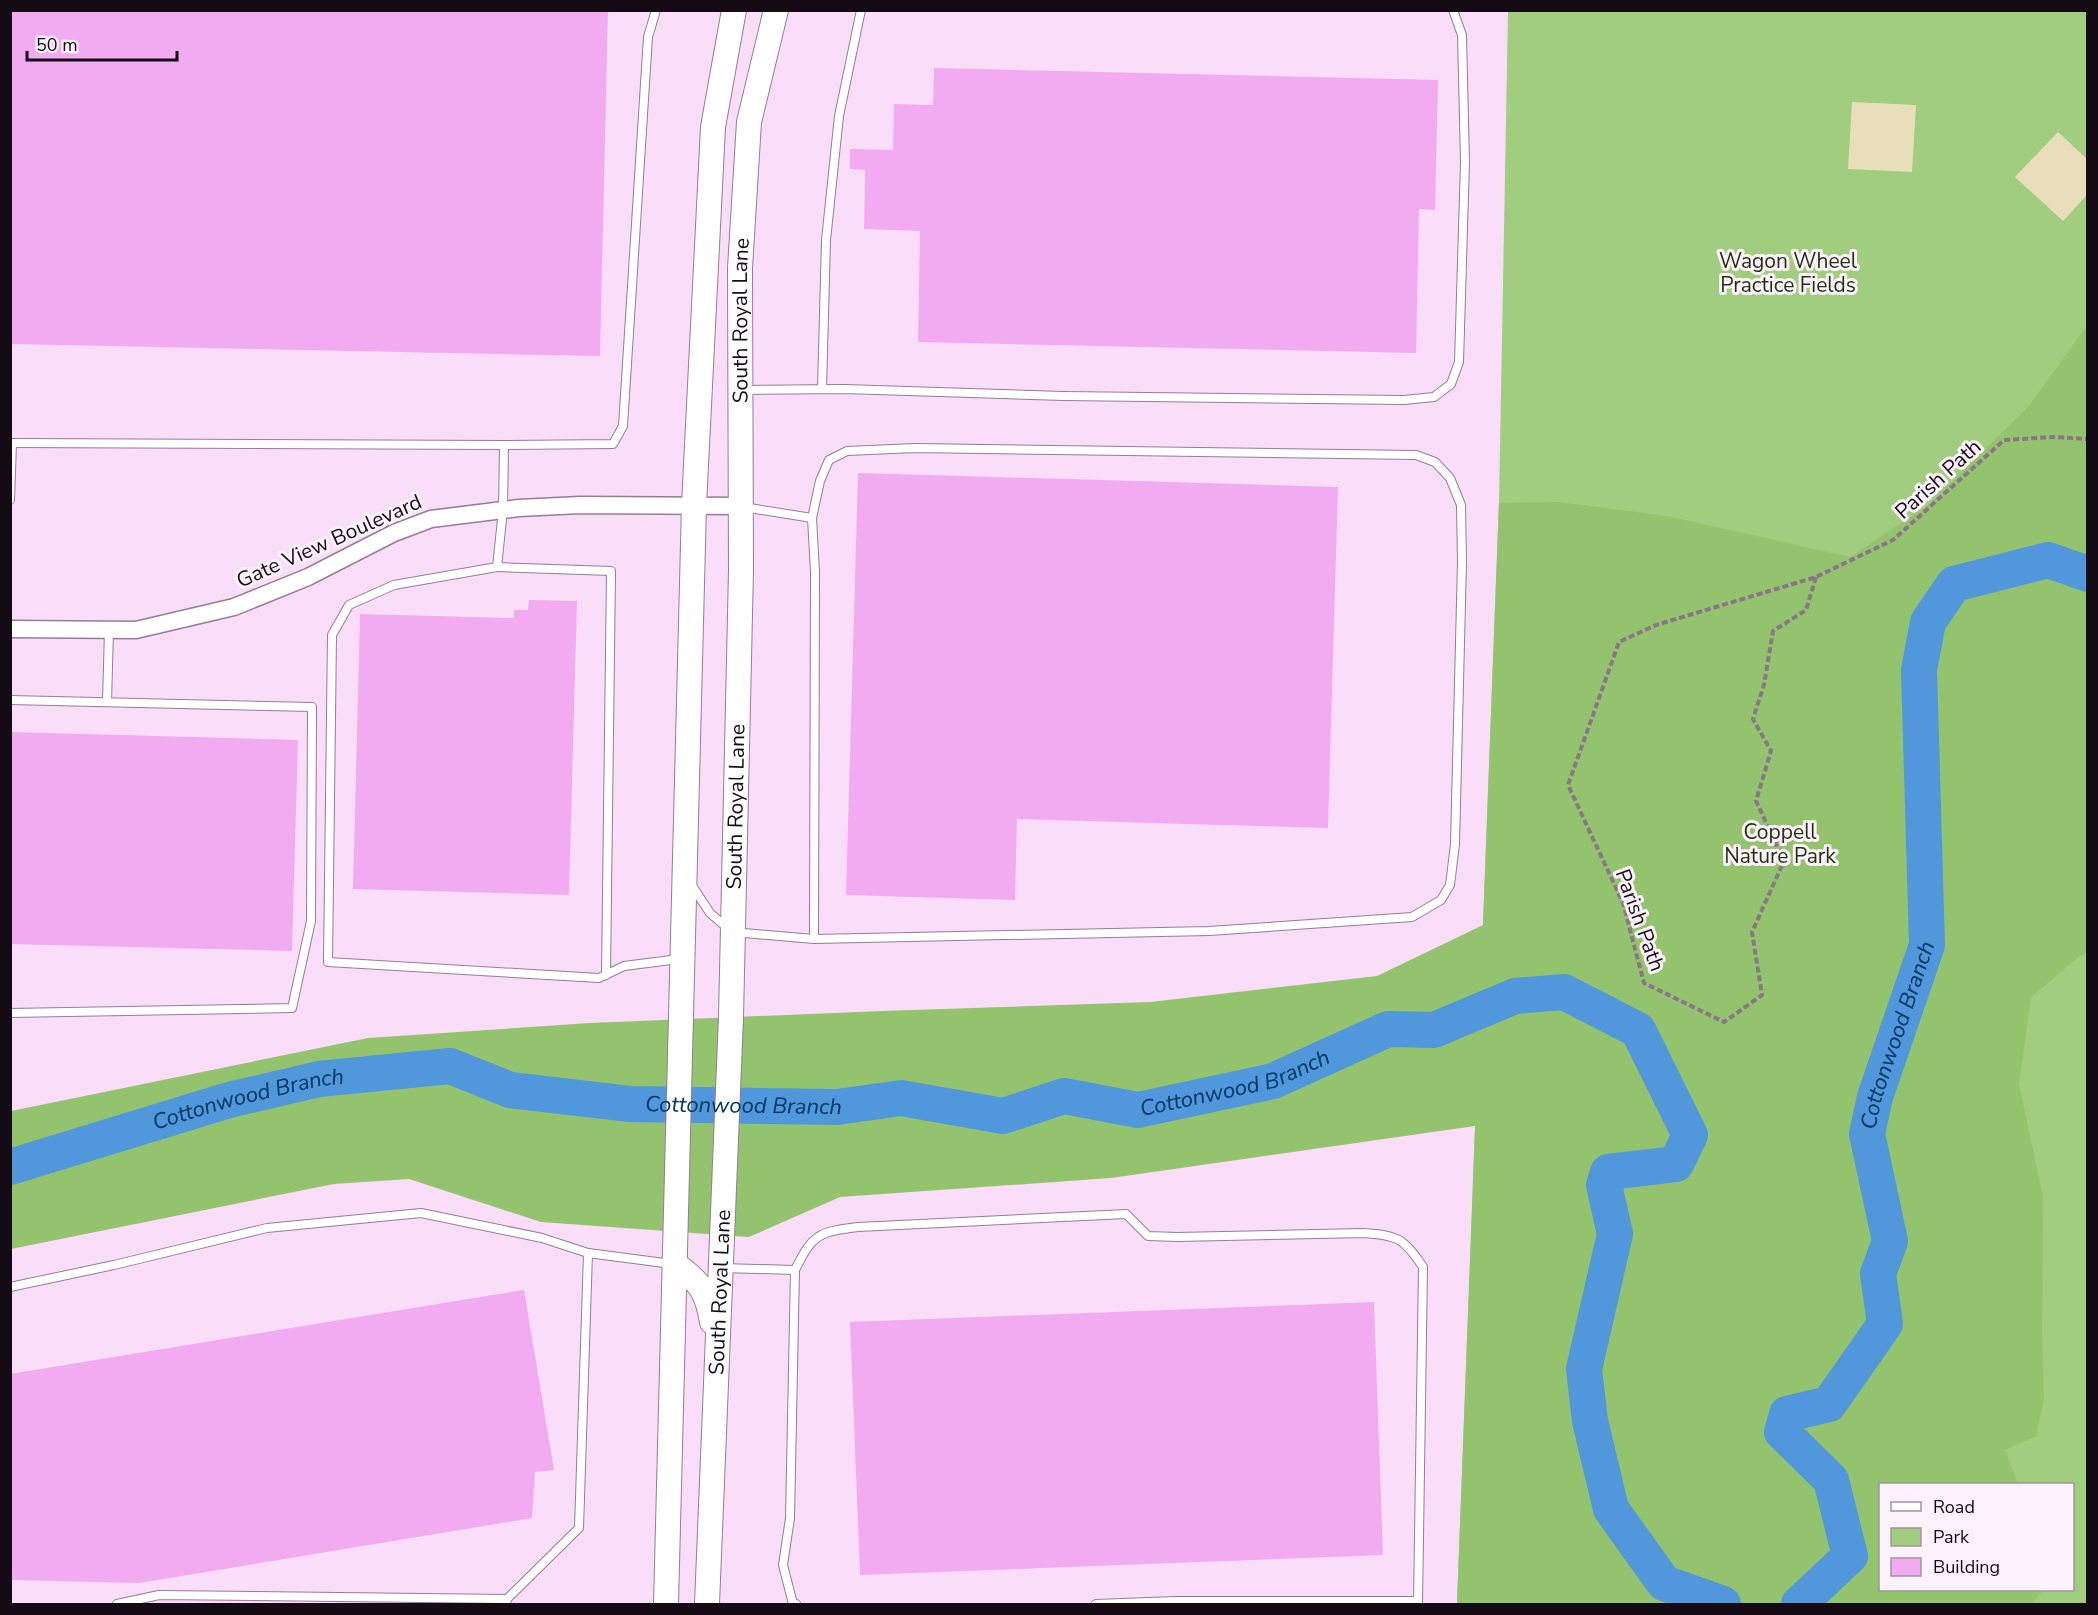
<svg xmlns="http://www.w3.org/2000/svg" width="2098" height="1615" font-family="'Nunito Sans',sans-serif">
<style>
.green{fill:#a1cd7e;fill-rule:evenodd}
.forest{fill:#94c36e}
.sand{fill:#e8dfba}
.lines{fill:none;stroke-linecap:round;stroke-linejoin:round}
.river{stroke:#5097db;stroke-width:36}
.building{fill:#f2aaf1}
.lane-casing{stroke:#967c96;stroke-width:10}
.street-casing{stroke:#967c96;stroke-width:19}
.secondary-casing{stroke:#967c96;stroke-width:26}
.path{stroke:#897689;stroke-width:4;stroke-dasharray:6 3;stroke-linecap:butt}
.lane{stroke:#fff;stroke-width:8}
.street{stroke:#fff;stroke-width:16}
.secondary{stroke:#fff;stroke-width:24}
.labels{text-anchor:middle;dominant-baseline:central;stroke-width:6;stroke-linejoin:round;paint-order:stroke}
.park-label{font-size:21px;fill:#1f310e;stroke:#fdf1fc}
.street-label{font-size:21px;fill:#140b14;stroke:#fdf1fc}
.water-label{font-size:22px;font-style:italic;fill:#003662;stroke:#fdf1fc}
</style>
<rect width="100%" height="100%" fill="#faddf9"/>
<!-- green -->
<path class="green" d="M1508 11H2087V1604H1457L1499 503ZM1880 1484H2072V1590H1880Z"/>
<!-- forest -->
<path class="forest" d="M2087 326V952L2080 956 2031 997 2019 1084 2043 1197 2042 1332 2044 1400 2036 1436 2005 1450 2018 1484H1880V1590H2043L2031 1604H1457L1475 1126 1111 1178 840 1197 749 1237 541 1222 409 1179 334 1184 11 1249V1111L368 1038 590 1023 882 1011 1150 1002 1377 976 1483 925 1499 503 1559 502 1667 516 1850 557 1927 506 2028 407Z"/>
<!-- sand -->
<g class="sand">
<path d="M1852 102 1916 105 1912 172 1848 169Z"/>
<path d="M2058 132 2087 159V195L2063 221 2015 177Z"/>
</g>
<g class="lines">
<!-- river -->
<g class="river">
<path id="s1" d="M10 1167 229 1100 319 1079 450 1066 510 1090 630 1104 837 1107 901 1098 1003 1116 1064 1096 1138 1110 1273 1081 1388 1029 1434 1030 1515 996 1564 992 1638 1030 1690 1135 1676 1164 1608 1172 1604 1185 1615 1234 1584 1369 1590 1421 1611 1509 1664 1583 1723 1604"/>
<path id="s2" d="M1799 1604 1850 1556 1831 1480 1782 1432 1787 1414 1829 1404 1885 1324 1878 1274 1890 1241 1867 1134 1875 1097 1927 945 1919 670 1928 622 1954 584 2048 560 2088 574"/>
</g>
</g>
<!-- building -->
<g class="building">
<path d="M10 10H608L600 356 10 344Z"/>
<path d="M934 68 1438 80 1435 210 1419 209 1416 353 918 342 920 231 864 229 865 170 850 169V149L893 150 894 104 933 105Z"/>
<path d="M858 473 1338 487 1328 828 1017 819 1015 900 846 895Z"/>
<path d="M529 600 577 601 569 895 353 889 360 614 514 618V610H528Z"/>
<path d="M10 732 298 740 292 951 10 944Z"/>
<path d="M524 1290 554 1470 535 1472 532 1518 139 1583 10 1580V1374Z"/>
<path d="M1374 1302 1383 1555 860 1575 850 1322Z"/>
</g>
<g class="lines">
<defs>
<g id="lane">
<path d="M656 10 648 37 623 426 613 444 504 445 503 510 497 567 394 585 349 605 332 635 328 962 599 978 624 966 679 959"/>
<path d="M822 389 826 240 839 116 861 10"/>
<path d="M742 390 844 389 1063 396 1404 400 1434 397 1451 384 1459 362 1465 162 1462 35 1453 10"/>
<path d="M10 443H12L10 500"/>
<path d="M12 443 504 445"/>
<path d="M812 518 815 572 814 939"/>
<path d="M497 567 611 571 606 975"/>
<path d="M10 700 312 707 311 921 292 1008 10 1013"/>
<path d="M107 702 109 630"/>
<path d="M691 884 710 913 732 932 814 939 1209 931 1412 917 1441 900 1450 885 1455 844 1462 562 1461 505 1450 478 1435 462 1416 455 915 448 847 451 829 460 820 481 812 518 743 507"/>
<path d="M723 1268 795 1270C813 1234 818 1232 858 1227L1126 1214 1148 1236 1177 1237 1363 1233C1397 1235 1404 1238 1423 1267L1418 1604"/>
<path d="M795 1270 790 1518 783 1565 793 1604H796"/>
<path d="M10 1287 114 1265 267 1228 421 1213 542 1238 588 1253 672 1264"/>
<path d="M117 1604 159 1595 507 1599"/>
<path d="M506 1604 507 1599 579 1528 588 1253"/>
<path d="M1096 1604 1176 1601H1418"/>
</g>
<path id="street" d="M10 629 136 630 234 607 308 577 394 533 431 519 519 508 580 505 740 506"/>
<g id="secondary">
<path d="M675 1264C700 1282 707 1291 712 1322"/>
<path d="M666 1604 694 505 713 127 734 10"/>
<path id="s3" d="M707 1604 731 1017 741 570 740 268 749 122 776 10"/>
</g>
</defs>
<!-- lane casing -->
<use href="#lane" class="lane-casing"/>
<!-- street casing -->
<use href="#street" class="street-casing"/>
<!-- secondary casing -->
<use href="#secondary" class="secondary-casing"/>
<!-- path -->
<path class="path" d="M1816 577 1806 610 1773 631 1764 685 1753 719 1771 751 1756 801 1784 861 1752 932 1762 995 1724 1022 1644 983 1623 903 1568 785 1619 642 1656 625 1816 577 1893 540 2004 440 2054 437 2088 439"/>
<!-- lane -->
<use href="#lane" class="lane"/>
<!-- street -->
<use href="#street" class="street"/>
<!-- secondary -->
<use href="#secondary" class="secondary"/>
</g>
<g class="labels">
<!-- park labels -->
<g class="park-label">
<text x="1788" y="261">Wagon Wheel<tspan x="1788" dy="24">Practice Fields</tspan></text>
<text x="1780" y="832">Coppell<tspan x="1780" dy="24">Nature Park</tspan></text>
</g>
<!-- street labels -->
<g class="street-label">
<text stroke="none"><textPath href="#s3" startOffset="1284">South Royal Lane</textPath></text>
<text transform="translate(1938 479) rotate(-42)">Parish Path</text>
<text transform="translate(329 541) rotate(-24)">Gate View Boulevard</text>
<text stroke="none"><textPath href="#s3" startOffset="798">South Royal Lane</textPath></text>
<text transform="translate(1640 920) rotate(70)">Parish Path</text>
<text stroke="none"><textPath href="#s3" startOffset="312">South Royal Lane</textPath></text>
</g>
<!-- water labels -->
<g class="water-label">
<text stroke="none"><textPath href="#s2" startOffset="675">Cottonwood Branch</textPath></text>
<text stroke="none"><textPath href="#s1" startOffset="1254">Cottonwood Branch</textPath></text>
<text stroke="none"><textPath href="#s1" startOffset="248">Cottonwood Branch</textPath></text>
<text stroke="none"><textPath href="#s1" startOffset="752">Cottonwood Branch</textPath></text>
</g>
</g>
<!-- border -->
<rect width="2098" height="1615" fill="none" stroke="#140b14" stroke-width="24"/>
<!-- legend -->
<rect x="1879" y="1483" width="195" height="108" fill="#fdf1fc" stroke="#a0959f" stroke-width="1.5"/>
<rect x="1891" y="1502" width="30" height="9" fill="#ffffff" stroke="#a0959f" stroke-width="1.5"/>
<text x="1933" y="1513" font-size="18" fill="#140b14">Road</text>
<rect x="1891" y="1528" width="30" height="18" fill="#a1cd7e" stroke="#a0959f" stroke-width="1.5"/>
<text x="1933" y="1543" font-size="18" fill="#140b14">Park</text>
<rect x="1891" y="1558" width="30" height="18" fill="#f2aaf1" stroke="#a0959f" stroke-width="1.5"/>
<text x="1933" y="1573" font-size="18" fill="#140b14">Building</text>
<!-- scale -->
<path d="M27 51v9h150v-9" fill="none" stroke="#140b14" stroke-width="3"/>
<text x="36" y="51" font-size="18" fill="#140b14" stroke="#fdf1fc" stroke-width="4.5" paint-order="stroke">50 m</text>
</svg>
